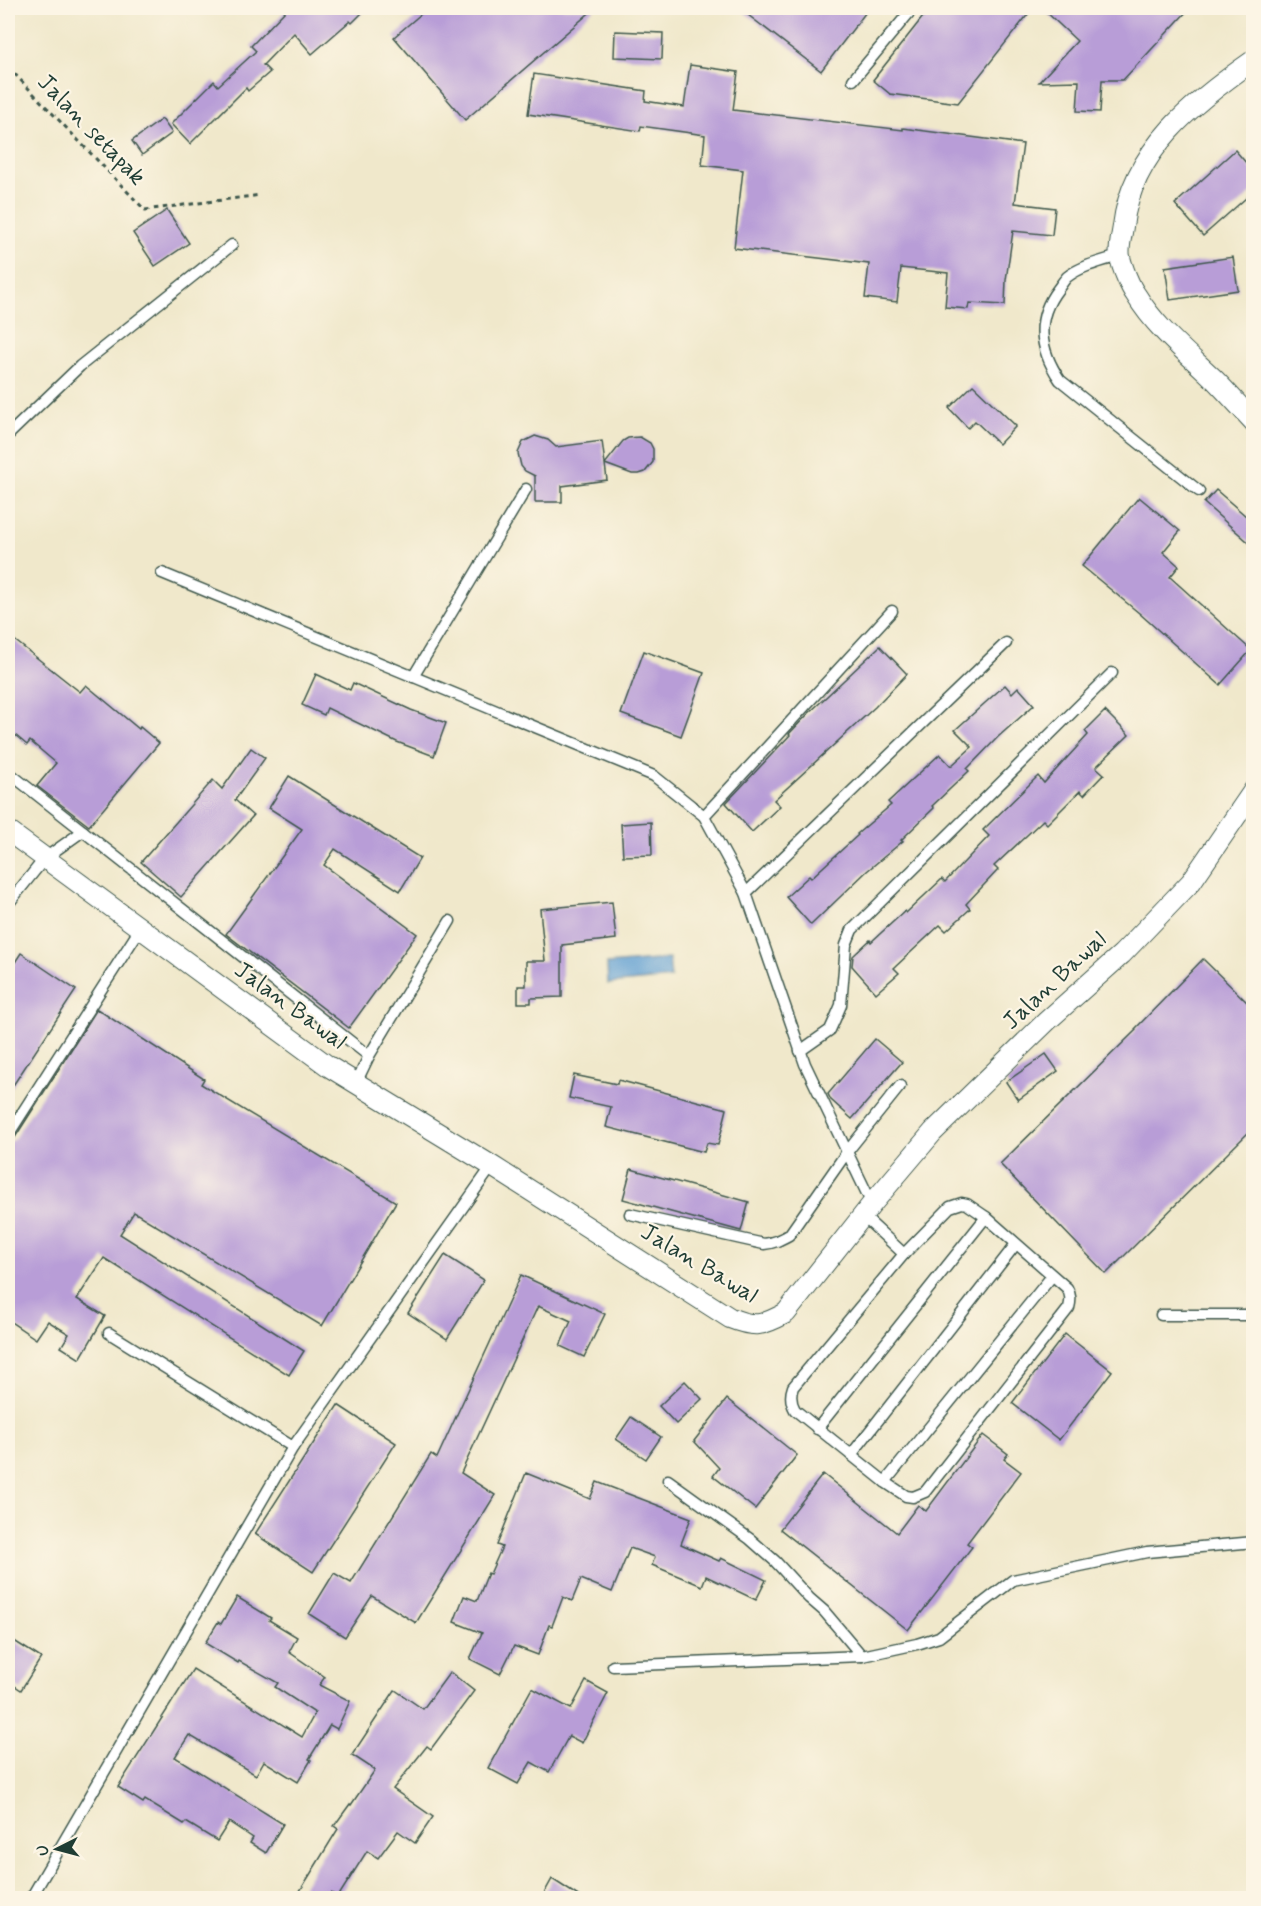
<svg xmlns="http://www.w3.org/2000/svg" width="1261" height="1906" font-family="Mynerve,sans-serif">
<style>
.water{fill:#62a0d3;stroke:#406e84;stroke-width:1.5}
.building{fill:#b89dd7}
.lines{fill:none;stroke-linecap:round;stroke-linejoin:round}
.service-casing{stroke:#3e574b;stroke-width:13}
.minor-casing{stroke:#3e574b;stroke-width:22}
.path{stroke:#3e574b;stroke-width:3;stroke-dasharray:4.5 4.5;stroke-linecap:butt}
.service{stroke:#fff;stroke-width:10}
.minor{stroke:#fff;stroke-width:20}
.labels{text-anchor:middle;dominant-baseline:central;stroke-width:4.5;stroke-linejoin:round;paint-order:stroke}
.street-label{font-size:24px;fill:#1f3d34;stroke:#fcf5e5}
</style>
<rect width="100%" height="100%" fill="#fcf5e5"/>
<filter id="ink" filterUnits="userSpaceOnUse"><feTurbulence type="fractalNoise" baseFrequency=".0167" numOctaves="2"/><feDisplacementMap in="SourceGraphic" scale="12" xChannelSelector="R" yChannelSelector="G"/><feConvolveMatrix kernelMatrix="1 2 1 2 8 2 1 2 1" color-interpolation-filters="sRGB"/></filter>
<filter id="wash" filterUnits="userSpaceOnUse"><feTurbulence type="fractalNoise" baseFrequency=".008" numOctaves="4" result="noise"/><feDisplacementMap in="SourceGraphic" scale="24" xChannelSelector="R" yChannelSelector="G"/><feGaussianBlur stdDeviation="1.35" result="paint"/><feColorMatrix in="noise" values="0 0 0 0 0 0 0 0 0 0 0 0 0 0 0 0 0 1.4 0 .05"/><feComposite in="paint" operator="in"/></filter>
<g filter="url(#wash)">
<rect width="100%" height="100%" fill="#f0e8cb"/>
<!-- water -->
<path class="water" d="M669 959 671 978 608 984 607 964Z"/>
<g id="blocks">
<!-- building -->
<g class="building">
<path d="M288 8H367L352 23 350 21 312 54 294 33 263 65 270 72 248 91 246 88 190 144 171 124 214 81 218 86 256 51 251 46Z"/>
<path d="M428 8H595L465 120 394 37Z"/>
<path d="M739 8H869L821 71Z"/>
<path d="M930 8H1033L958 103 890 94 873 80Z"/>
<path d="M1042 8H1190L1123 80H1102L1100 112 1077 111 1079 81 1039 82 1077 41Z"/>
<path d="M615 31 663 33 662 59 614 57Z"/>
<path d="M690 65 738 72 733 110 903 130V128L1023 144 1015 203 1055 208 1052 235 1013 231 1006 280 1005 305 969 303 968 309 945 307 948 273 901 268 897 302 865 298 869 264 734 248 743 170 702 165 705 135 641 126 640 131 528 114 534 74 646 91 645 101 684 107Z"/>
<path d="M162 119 172 133 142 155 132 141Z"/>
<path d="M1235 150 1254 172V191L1203 236 1175 204Z"/>
<path d="M167 210 189 243 155 266 133 233Z"/>
<path d="M1233 257 1238 290 1170 300 1165 267Z"/>
<path d="M973 385 1016 426 999 444 975 421 968 428 949 408Z"/>
<path d="M535 436 548 440 556 447 602 441 605 464 623 441 628 438 640 437 650 443 653 449V462L645 472 639 474H632L605 464 607 480 562 486V502H535V476L525 471 521 466 518 453 523 442Z"/>
<path d="M1216 490 1254 523V547L1204 503Z"/>
<path d="M1139 497 1180 531 1163 552 1179 566 1170 577 1251 650 1220 685 1139 613 1082 566Z"/>
<path d="M8 635 80 692 86 685 139 729 140 727 159 743 89 826 37 786 56 763 30 741 27 745 8 729Z"/>
<path d="M880 646 907 674 875 707 774 800 780 806 752 832 726 803 790 735 789 734 808 714Z"/>
<path d="M644 651 704 673 681 736 621 714Z"/>
<path d="M316 674 350 690 353 683 411 710 446 723 434 756 397 742 327 708 324 715 302 705Z"/>
<path d="M1005 685 1012 693 1018 687 1034 705 998 737 967 769 969 771 932 806 934 808 901 840 903 841 867 871 811 925 786 897 809 876 811 878 858 835 857 834 891 805 888 802 940 754 951 766 972 747 955 730Z"/>
<path d="M1105 711 1129 735 1096 767 1104 774 1084 795 1080 791 1047 824 1043 820 994 866 998 870 966 904 970 909 946 931 940 925 894 968 899 973 876 993 852 966 853 956 870 940 871 942 905 911 906 913 942 879 945 882 989 836 983 830 1038 776 1044 783 1088 735 1085 731Z"/>
<path d="M251 748 265 758 235 800 253 816 181 897 141 862 213 780 222 789Z"/>
<path d="M289 776 420 858 400 891 335 849 324 865 417 934 349 1028 226 934 302 829 269 808Z"/>
<path d="M651 822 652 855 623 856 621 824Z"/>
<path d="M612 902 616 939 562 945V997L531 998V1003H518V986H526V961H545L540 909Z"/>
<path d="M21 953 76 990 8 1093V973Z"/>
<path d="M1203 959 1254 1009V1127L1106 1274 1000 1164 1136 1030 1135 1029Z"/>
<path d="M97 1009 204 1079 201 1084 396 1202 322 1326 134 1212 120 1234 304 1351 289 1375 104 1258 77 1299 105 1316 80 1359 61 1347 69 1334 48 1321 36 1339 8 1320V1145L14 1139Z"/>
<path d="M875 1039 902 1062 852 1119 831 1100 828 1094Z"/>
<path d="M1046 1054 1058 1071 1018 1100 1006 1082Z"/>
<path d="M574 1075 617 1084 618 1080 727 1109 718 1145 707 1143 704 1152 606 1127 611 1107 569 1098Z"/>
<path d="M631 1169 749 1202 741 1231 623 1199Z"/>
<path d="M445 1255 484 1280 447 1339 408 1313Z"/>
<path d="M521 1275 605 1314 584 1357 560 1346 571 1321 538 1306 461 1473 495 1495 416 1623 372 1596 345 1637 309 1614 334 1573 351 1583 431 1454 437 1458Z"/>
<path d="M1065 1334 1112 1371 1059 1440 1012 1403Z"/>
<path d="M685 1381 702 1399 676 1424 659 1406Z"/>
<path d="M727 1399 797 1455 755 1509 713 1476 719 1468 694 1441Z"/>
<path d="M338 1405 396 1443 313 1572 255 1534Z"/>
<path d="M631 1417 661 1437 646 1459 616 1439Z"/>
<path d="M983 1435 1008 1454 1004 1459 1021 1472 967 1543 972 1547 908 1630 780 1529 823 1474 897 1533 918 1505 926 1511Z"/>
<path d="M526 1473 590 1499 597 1482 691 1518 681 1544 719 1561 721 1558 766 1580 756 1600 706 1576 702 1586 652 1565 655 1557 630 1548 612 1592 581 1579 572 1601 563 1597 552 1626 549 1625 538 1655 514 1646 500 1674 470 1659 482 1633 454 1622 464 1596 477 1601 488 1573 490 1574 502 1547 497 1545Z"/>
<path d="M237 1597 271 1618 269 1620 297 1637 289 1652 325 1677 319 1685 350 1701 337 1729 330 1725 309 1759 311 1760 298 1782 264 1761 256 1775 189 1735 175 1757 283 1824 266 1853 250 1843 253 1838 229 1822 217 1841 186 1822 184 1824 145 1800 143 1803 118 1787 193 1669 302 1737 315 1713 275 1687 278 1683 239 1661 238 1663 205 1643 218 1622 221 1624Z"/>
<path d="M8 1637 41 1658 21 1690 8 1681Z"/>
<path d="M450 1672 474 1691 431 1749 427 1746 393 1789 433 1817 415 1843 398 1831 378 1858 367 1851 338 1897 331 1893 327 1899H295L338 1829 334 1826 350 1804 351 1805 375 1770 352 1755 395 1690 423 1709Z"/>
<path d="M586 1681 608 1693 582 1743 569 1736 549 1772 531 1762 518 1784 488 1768 532 1688 571 1709Z"/>
<path d="M552 1879 583 1899H541Z"/>
</g>
</g>
</g>
<g filter="url(#ink)">
<use href="#blocks" fill-opacity="0" stroke="#3e574b" stroke-width="1.5"/>
<g class="lines">
<defs>
<g id="service">
<path d="M853 80 913 8"/>
<path d="M1119 256C1102 261 1081 266 1067 277 1064 280 1061 285 1058 289 1035 319 1039 349 1060 380L1199 491"/>
<path d="M8 435 80 366 232 245"/>
<path d="M162 573 654 776 704 816 746 893 805 1064 872 1204"/>
<path d="M413 677 526 489"/>
<path d="M8 772 369 1056"/>
<path d="M704 816 892 611"/>
<path d="M746 893 1006 643"/>
<path d="M8 904 45 858 83 831"/>
<path d="M800 1051 830 1030 835 1019 841 1005 846 945 852 930 1112 673"/>
<path d="M356 1083 369 1056 450 921"/>
<path d="M8 1135 140 929"/>
<path d="M962 1203 967 1204 986 1217 1067 1288C1071 1295 1071 1300 1069 1308L925 1492 913 1497 906 1496 885 1482 795 1410C791 1403 790 1395 793 1387L904 1254 950 1207Z"/>
<path d="M630 1214 764 1244C774 1243 780 1240 789 1235L847 1152 900 1086"/>
<path d="M863 1216 904 1254"/>
<path d="M1161 1315H1254"/>
<path d="M109 1333 293 1447"/>
<path d="M817 1429 986 1217"/>
<path d="M851 1455 1016 1244"/>
<path d="M668 1480 750 1539 775 1561 809 1598 824 1611 862 1656"/>
<path d="M885 1482 1052 1276"/>
<path d="M613 1666 862 1656 917 1644 939 1637 1013 1580 1147 1552 1254 1542"/>
<path d="M31 1898 293 1447 492 1166"/>
</g>
<g id="minor">
<path d="M1254 60C1195 101 1132 150 1123 226 1122 235 1118 248 1120 257 1122 267 1130 287 1136 295 1156 328 1186 352 1213 378 1227 392 1240 407 1254 422"/>
<path d="M8 831 328 1066 492 1166 730 1318C755 1328 762 1326 786 1313L872 1204 933 1132 1047 1021 1122 954 1191 882 1254 790"/>
</g>
</defs>
<!-- service casing -->
<use href="#service" class="service-casing"/>
<!-- minor casing -->
<use href="#minor" class="minor-casing"/>
<!-- path -->
<path class="path" d="M8 67 145 210 261 195"/>
<!-- service -->
<use href="#service" class="service"/>
<!-- minor -->
<use href="#minor" class="minor"/>
</g>
</g>
<g class="labels">
<!-- street labels -->
<g class="street-label">
<text transform="translate(91 130) rotate(46)">Jalan setapak</text>
<text transform="translate(1055 981) rotate(-43)">Jalan Bawal</text>
<text transform="translate(290 1006) rotate(36)">Jalan Bawal</text>
<text transform="translate(699 1264) rotate(31)">Jalan Bawal</text>
</g>
</g>
<!-- margin -->
<rect width="1261" height="1906" fill="none" stroke="#fcf5e5" stroke-width="30"/>
<!-- north arrow -->
<g transform="translate(57 1849) rotate(264)" stroke="#fcf5e5" stroke-width="4.5" paint-order="stroke">
<path d="M0-4.5L10 22L0 15L-10 22Z" fill="#1f3d34"/>
<text y="-9" font-size="16" font-weight="bold" text-anchor="middle" fill="#1f3d34">U</text>
</g>
</svg>
